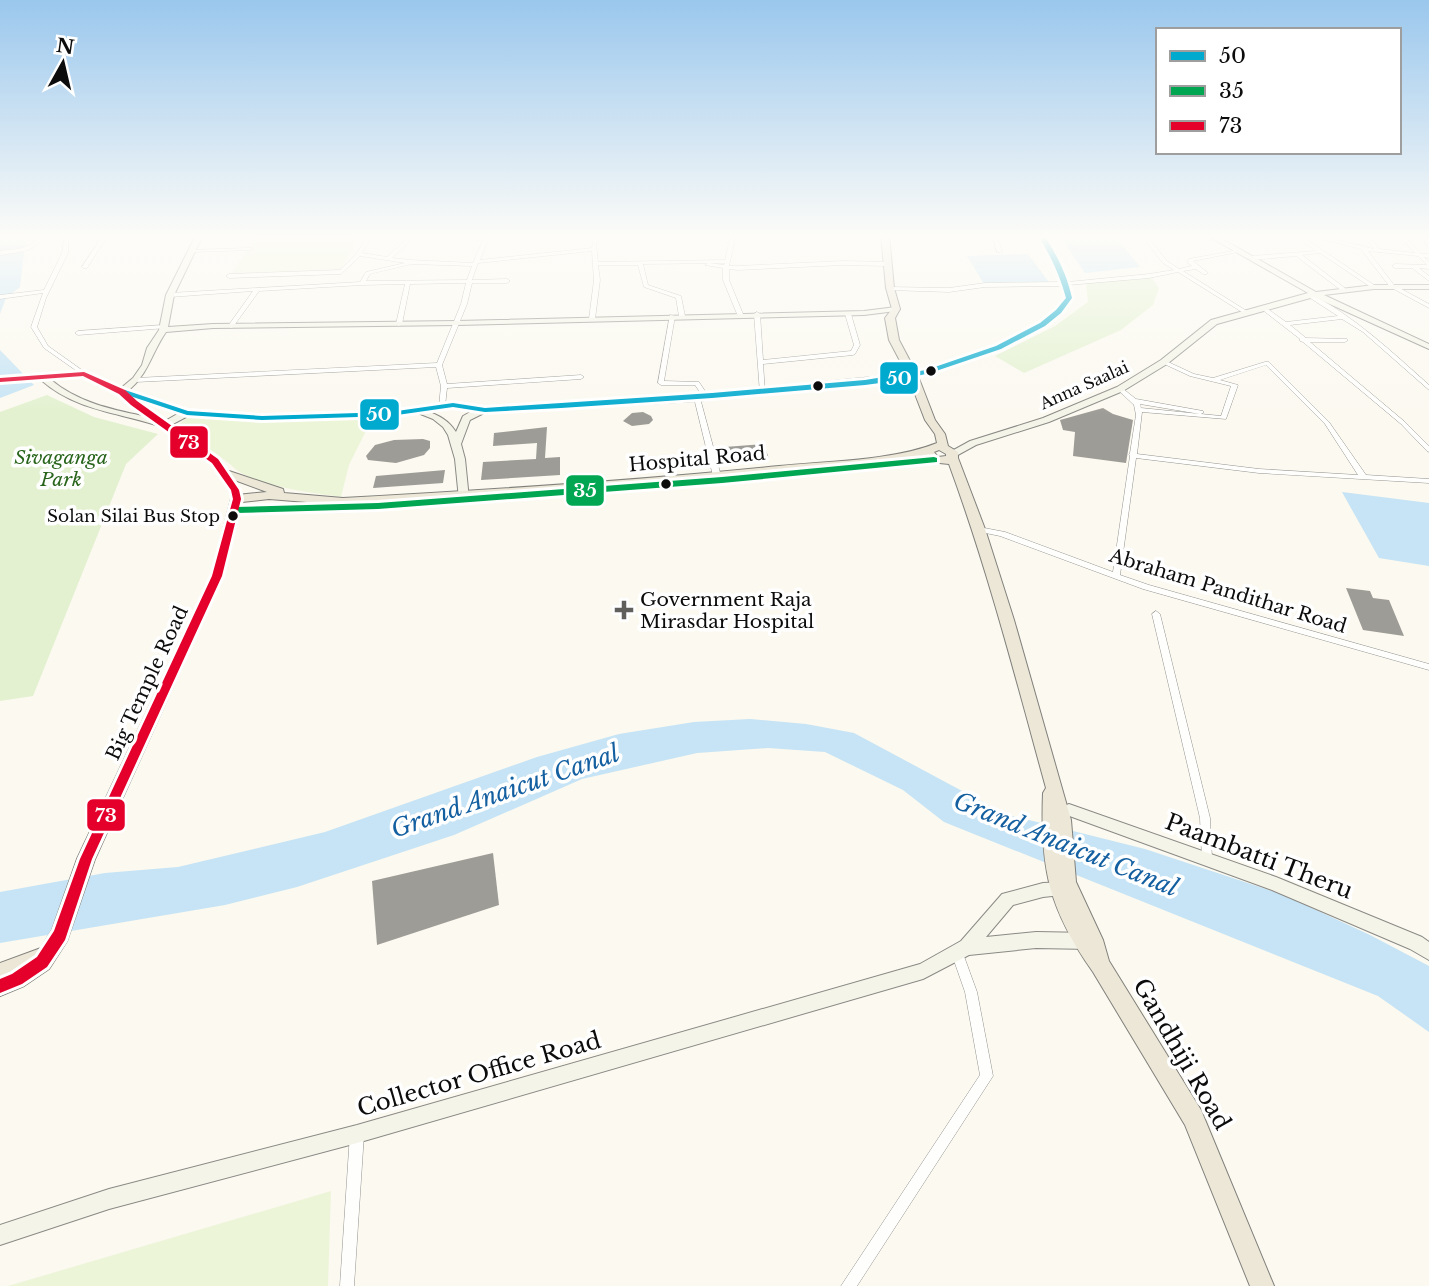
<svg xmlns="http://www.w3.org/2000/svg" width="1429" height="1286" font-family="'Libre Baskerville',serif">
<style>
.green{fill:#e3f1d0}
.pitch{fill:#edf5d9}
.water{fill:#c6e4f5}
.building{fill:#9e9c96}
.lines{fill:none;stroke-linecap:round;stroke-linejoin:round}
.street-casing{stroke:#94938f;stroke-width:1}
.secondary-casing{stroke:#8a8985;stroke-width:2}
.primary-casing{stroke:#81807c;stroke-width:2}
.street{fill:#fefefd;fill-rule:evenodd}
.secondary{fill:#f5f4e8;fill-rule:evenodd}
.primary{fill:#ece7d7;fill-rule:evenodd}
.bus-1-casing{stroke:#fff;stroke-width:6}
.bus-2-casing{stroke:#fff;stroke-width:6}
.bus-3-casing{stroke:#fff;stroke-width:6}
.bus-1{fill:#00a9ce;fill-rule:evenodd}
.bus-2{fill:#00a651;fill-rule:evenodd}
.bus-3{fill:#e4002b;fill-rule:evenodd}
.bus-dot{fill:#0c0c0c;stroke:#fff;stroke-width:2.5}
.poi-dot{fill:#605f5c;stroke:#fff;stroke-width:2.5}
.labels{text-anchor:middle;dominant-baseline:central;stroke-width:7;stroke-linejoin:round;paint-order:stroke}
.far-street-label{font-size:16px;fill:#0c0c0c;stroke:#fff}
.bus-label{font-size:17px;fill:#0c0c0c;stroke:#fff;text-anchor:end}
.park-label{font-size:19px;font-style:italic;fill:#29651c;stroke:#fff}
.street-label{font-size:19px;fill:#0c0c0c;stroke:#fff}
.poi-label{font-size:19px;fill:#0c0c0c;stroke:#fff;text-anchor:start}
.near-street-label{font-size:23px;fill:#0c0c0c;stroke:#fff}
.near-water-label{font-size:24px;font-style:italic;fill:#135fa0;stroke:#fff}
.line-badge{stroke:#fff;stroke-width:2.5}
.badge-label{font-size:19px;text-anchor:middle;font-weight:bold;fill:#fff}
</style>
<rect width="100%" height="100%" fill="#fbf9f0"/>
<!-- green -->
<g class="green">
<path d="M1149 274 1159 288 1153 305 1121 330 1024 373 995 356 1055 326 1088 302 1086 283Z"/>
<path d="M47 395 94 417 158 434 126 464 33 696 0 701V412Z"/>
</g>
<!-- pitch -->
<g class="pitch">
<path d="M257 235H360L340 271 232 273Z"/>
<path d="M191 415H374L349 465 341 497C313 493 248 486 230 464L176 426Z"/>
<path d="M331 1191 328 1286H8Z"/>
</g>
<!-- water -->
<g class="water">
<path d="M0 235H26L20 287 6 298 0 314Z"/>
<path d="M1059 235H1114L1140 267 1085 273Z"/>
<path d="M1028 254 1049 282 984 284 967 256Z"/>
<path d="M0 350 34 385 0 398Z"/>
<path d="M1342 492 1429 503V566L1379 558Z"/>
<path d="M750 719 806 724 854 733 1005 814 1145 849 1284 895 1370 935 1429 966V1032L1378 996 944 822 903 790 825 752 768 748 697 753 582 779 454 835 297 887 225 905 0 943V892L105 873 178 867 325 832 537 757 619 734 694 722Z"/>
</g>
<!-- building -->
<g class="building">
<path d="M1103 408 1113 414 1133 420 1126 463 1073 456 1075 432 1063 430 1060 420Z"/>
<path d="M643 412 651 416 653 420 649 424 632 426 623 421 632 413Z"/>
<path d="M547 427 545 458 560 457V475L481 480 483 462 536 459 537 443 493 446 494 433Z"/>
<path d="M423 439 430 441V448L424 455 396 463 368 460 366 456 375 445 394 440Z"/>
<path d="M764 444 769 459 729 462 725 447Z"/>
<path d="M445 470 443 483 373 488 376 476Z"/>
<path d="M1346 588 1370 591 1373 598 1389 600 1404 636 1363 630Z"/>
<path d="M493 853 499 905 377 945 372 881Z"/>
</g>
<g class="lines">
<defs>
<g id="street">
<path d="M39 235H44C36 253 17 252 0 255V251C15 249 31 250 39 235Z"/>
<path d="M65 235H69L68 253 46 298 37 327 48 346 86 373V375L84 376 44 348 31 327 43 293 0 299V295L44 290 62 253Z"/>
<path d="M103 235H108L87 268H83L82 267Z"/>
<path d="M368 235H373L362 253 387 257 411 235H416L392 258 411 260 473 263 485 235H490L480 260 592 248 594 235H609L598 237 596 245 598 262 725 260 731 235H736L729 266H738L843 261 888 262 891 264 888 266 843 265 738 270 729 269V280L743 314 740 316 737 314 723 280V268L705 265 708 263 724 265 725 263 643 264 648 285 681 296 685 316 682 318 679 316 676 298 644 287 638 265H598L600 280 595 319 592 321 589 319 594 280 592 251 478 263 472 280 507 279 510 281 507 283H472L467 304 442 365 447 384 581 375 584 377 581 379 447 388 445 406 442 408 439 406 441 386 436 367 136 382 133 380 136 378 437 363 461 304 466 283 410 284 402 324 399 326 396 324 405 284 362 285 259 291 233 327 231 328 228 326 253 291 170 297 167 295 170 293 360 282 366 272 405 263 360 256 341 274 229 278 226 276 229 274 340 270 357 253ZM412 264 472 266 467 280 366 281 370 274Z"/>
<path d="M992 235H997L1002 253 997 252Z"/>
<path d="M1039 235H1044C1053 250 1062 266 1068 282L1149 274 1174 270 1163 263 1141 235H1146L1167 261 1179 269 1192 266 1187 262 1189 259 1238 250V252L1193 261 1207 272V274H1203L1196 269 1183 271 1250 313 1245 314 1178 272 1149 278 1068 285 1072 298C1064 309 1056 318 1045 326 1015 347 978 359 943 370 933 373 921 377 911 377V375C955 363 1023 344 1056 311 1060 307 1063 302 1066 298L1063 286 985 287 949 292 890 290 887 288 888 287 949 288 985 283 1062 282 1055 265Z"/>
<path d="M1294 235H1300L1377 287 1372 288 1320 253 1302 255 1346 289V291H1342L1296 256 1252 260 1249 258 1252 256 1316 251Z"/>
<path d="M1306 235H1316L1374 249 1363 235H1368L1379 249 1415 253 1398 235H1403L1421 254H1429V258L1424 257 1429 262V269L1419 268 1429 276V281L1412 268H1395L1392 266 1395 264 1427 265 1418 256 1368 251 1394 285 1429 304V308L1390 287 1361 249Z"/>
<path d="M1422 235H1427L1429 241V247L1427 246Z"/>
<path d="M249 248H251V250L192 252 190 251 192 250Z"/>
<path d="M1309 293C1354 316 1391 351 1429 385V390L1363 332 1342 319 1290 325 1306 338 1347 339 1348 340 1345 342H1310L1405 422 1429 446V452L1427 451 1401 424 1303 342 1300 341V339L1260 308 1265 307 1286 322 1338 316 1307 296V294Z"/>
<path d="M757 312 760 314 763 360 851 351 854 345 845 314 848 312 851 314 860 345 855 354 853 355 763 364 765 392 760 393 754 314Z"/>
<path d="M670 315 675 316 664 381 699 382 709 397 708 398H704L695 385H661L658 383Z"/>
<path d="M164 325 166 326V328L78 335 75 333 78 331Z"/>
<path d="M1162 361H1166L1194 374 1213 378 1265 362H1269L1329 422 1366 475 1429 479V483L1259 473 1136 458 1120 575 1149 585 1429 664V670L1143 589 1000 536 976 531 975 529 979 527 1005 532 1113 572 1130 456 1129 455 1130 453 1136 415 1134 405 1117 389 1122 388 1136 399 1203 411 1204 412 1201 414 1221 416 1231 386 1190 376 1162 363ZM1266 365 1325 424 1358 475 1259 469 1137 454 1142 412 1226 419 1238 385 1220 380ZM1140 404 1200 414 1141 408Z"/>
<path d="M697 396 700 398 721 476 720 478H717L713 476 694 398Z"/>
<path d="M1156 611 1160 614 1210 818 1212 859 1211 862 1207 864 1203 862 1202 859 1200 818 1152 614Z"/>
<path d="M957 946 961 948 977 992 993 1076 857 1286H841L980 1075 965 992 951 952 953 948Z"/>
<path d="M357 1127 362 1129 364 1134 354 1286H340L350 1134 352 1129Z"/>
</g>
<g id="secondary">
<path d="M196 235H203L174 295 168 327 213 324 457 321 864 311 896 307 900 309 896 311 864 315 457 325 213 328 166 332C151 354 149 373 128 391L188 410 262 415 390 411 453 402 485 407 695 395 913 373 917 376 913 379 695 401 484 413 470 420 461 444 465 459 469 499 464 502 459 499 455 459 448 435 443 427 433 419 418 413 390 417 262 421 188 416 171 425C198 444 234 464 242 499L237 502 232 499C226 471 201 455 179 440 172 435 164 427 156 425 115 412 75 410 41 380L0 383V377L84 371 121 388 133 378 142 365 147 348 159 330 166 295ZM83 377 119 394 148 417C114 410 78 403 50 379ZM135 399 179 413 165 421ZM453 408 472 411 463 416 456 432C448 420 440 416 427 411Z"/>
<path d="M1206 235H1215L1316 292 1374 285H1429V289H1374L1324 295 1429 344V349L1314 297 1217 324 1167 364 1123 391 1049 422 976 445 956 456H950V452L970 441 1043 418 1117 387 1161 360 1211 320 1308 293Z"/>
<path d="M1069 804 1276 877 1422 937 1429 942V960L1410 949 1272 890 1064 814 1062 810 1064 806Z"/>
<path d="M1066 882 1071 884 1074 889 1071 894 1043 897 1013 905 986 937 1036 932 1090 933 1096 935 1098 941 1096 947 1090 949 1036 948 969 955 923 979 357 1143 109 1209 0 1245V1225L109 1189 357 1125 920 964 961 941 1002 894 1043 883Z"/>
</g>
<path id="primary" d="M881 235H889L894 288 900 309 895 318 899 340 918 376 935 420 945 434 948 446 958 452V458L985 529 1014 620 1071 820 1076 882 1103 940 1109 961 1201 1110 1274 1286H1250L1185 1125 1093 972C1049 909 1040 869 1043 793L1046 788C1016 679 988 570 949 464L930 462 925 455 888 461 717 479 416 502 343 506 324 504 328 507 322 511 239 514 223 576 95 859 67 941 49 969 24 986 0 996V963L41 948 52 930 77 859 211 576 231 499 237 495 267 492 221 475V471H229L283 489 284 493 343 498C488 490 634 481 779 466 827 461 892 461 937 443L935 434 925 420 908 376 889 340 885 318 892 309 886 288ZM939 450 946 454V456L938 457 934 452ZM269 499 319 503 241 506 242 502Z"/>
</defs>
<!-- street casing -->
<use href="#street" class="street-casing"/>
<!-- secondary casing -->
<use href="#secondary" class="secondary-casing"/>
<!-- primary casing -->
<use href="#primary" class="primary-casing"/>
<!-- street -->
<use href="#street" class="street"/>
<!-- secondary -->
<use href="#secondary" class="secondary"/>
<!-- primary -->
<use href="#primary" class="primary"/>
<defs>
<path id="bus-1" d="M1038 235H1044C1057 255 1067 275 1072 298L1061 313 1045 326 1001 349 930 373 895 381 865 385 712 398 561 408 485 412 453 407 390 416 262 420 187 415 118 392 125 390 188 411 262 416 390 412 453 403 485 408 561 403 712 393 865 380 926 370 996 346 1040 323 1056 310 1066 298C1060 275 1050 255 1038 235Z"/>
<path id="bus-2" d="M934 457 937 458V462L722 483 378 509 236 513 232 510 236 507 378 503 722 477Z"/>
<path id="bus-3" d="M84 372 125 390 137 401 218 459 239 490 241 499 222 576 92 859 65 940 47 967 22 984 0 993V979L12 974 37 957 54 931 80 859 212 576 233 499 231 490 212 463 131 405 119 394 83 376 0 382V378Z"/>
</defs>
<!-- bus-1 casing -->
<use href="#bus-1" class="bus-1-casing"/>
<!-- bus-2 casing -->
<use href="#bus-2" class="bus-2-casing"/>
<!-- bus-3 casing -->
<use href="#bus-3" class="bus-3-casing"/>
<!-- bus-1 -->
<use href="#bus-1" class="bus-1"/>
<!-- bus-2 -->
<use href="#bus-2" class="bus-2"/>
<!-- bus-3 -->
<use href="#bus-3" class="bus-3"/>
</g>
<!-- sky -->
<linearGradient id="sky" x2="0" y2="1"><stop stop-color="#9ac7ed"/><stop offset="0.57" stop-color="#fdfcf8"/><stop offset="1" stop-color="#fdfcf8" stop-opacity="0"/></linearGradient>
<rect width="1429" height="415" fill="url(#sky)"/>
<!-- markers -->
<g class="bus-dot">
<circle cx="931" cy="371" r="6"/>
<circle cx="818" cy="386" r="6"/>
<circle cx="666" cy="484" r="6"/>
<circle cx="233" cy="516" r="6"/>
</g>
<path class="poi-dot" d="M620.5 599.5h7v7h7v7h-7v7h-7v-7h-7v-7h7z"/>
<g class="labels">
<!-- far-street labels -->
<g class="far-street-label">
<text transform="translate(1084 385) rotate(-24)">Anna Saalai</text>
</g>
<!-- bus labels -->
<g class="bus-label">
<text x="220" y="516">Solan Silai Bus Stop</text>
</g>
<!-- park labels -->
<g class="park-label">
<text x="61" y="457">Sivaganga<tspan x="61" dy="22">Park</tspan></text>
</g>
<!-- street labels -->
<g class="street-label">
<text transform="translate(697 459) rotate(-5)">Hospital Road</text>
<text transform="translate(1228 591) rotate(17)">Abraham Pandithar Road</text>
<text transform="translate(147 683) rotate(-65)">Big Temple Road</text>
</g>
<!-- poi labels -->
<g class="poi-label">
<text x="640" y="599">Government Raja<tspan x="640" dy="22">Mirasdar Hospital</tspan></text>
</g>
<!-- near-street labels -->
<g class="near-street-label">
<text transform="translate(1259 856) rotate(21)">Paambatti Theru</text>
<text transform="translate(1182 1054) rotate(60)">Gandhiji Road</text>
<text transform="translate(479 1074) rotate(-16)">Collector Office Road</text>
</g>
<!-- near-water labels -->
<g class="near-water-label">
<text transform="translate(505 791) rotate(-19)">Grand Anaicut Canal</text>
<text transform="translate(1066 844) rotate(22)">Grand Anaicut Canal</text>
</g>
</g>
<g class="line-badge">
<rect x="879" y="361" width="40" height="34" rx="7" fill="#00a9ce"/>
<rect x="359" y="398" width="41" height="33" rx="7" fill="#00a9ce"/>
<rect x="169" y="425" width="40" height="34" rx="7" fill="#e4002b"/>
<rect x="565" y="474" width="40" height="33" rx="7" fill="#00a651"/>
<rect x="86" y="798" width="40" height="34" rx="7" fill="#e4002b"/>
</g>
<g class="badge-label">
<text x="899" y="385">50</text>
<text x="379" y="421">50</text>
<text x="189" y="449">73</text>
<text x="585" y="497">35</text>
<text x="106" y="822">73</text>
</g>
<!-- legend -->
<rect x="1156" y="28" width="245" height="126" fill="#ffffff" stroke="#9e9e9e" stroke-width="2"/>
<rect x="1170" y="51" width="35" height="10" fill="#00a9ce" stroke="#9e9e9e" stroke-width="2"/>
<text x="1219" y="63" font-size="21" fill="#0c0c0c">50</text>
<rect x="1170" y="86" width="35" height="10" fill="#00a651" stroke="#9e9e9e" stroke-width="2"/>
<text x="1219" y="98" font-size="21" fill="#0c0c0c">35</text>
<rect x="1170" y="121" width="35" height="10" fill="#e4002b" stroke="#9e9e9e" stroke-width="2"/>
<text x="1219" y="133" font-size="21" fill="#0c0c0c">73</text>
<!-- north arrow -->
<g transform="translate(63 63) rotate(8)" stroke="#ffffff" stroke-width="5" paint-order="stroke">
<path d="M0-5L12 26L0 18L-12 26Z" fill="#0c0c0c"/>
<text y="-10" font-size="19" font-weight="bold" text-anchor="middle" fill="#0c0c0c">N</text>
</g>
</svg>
